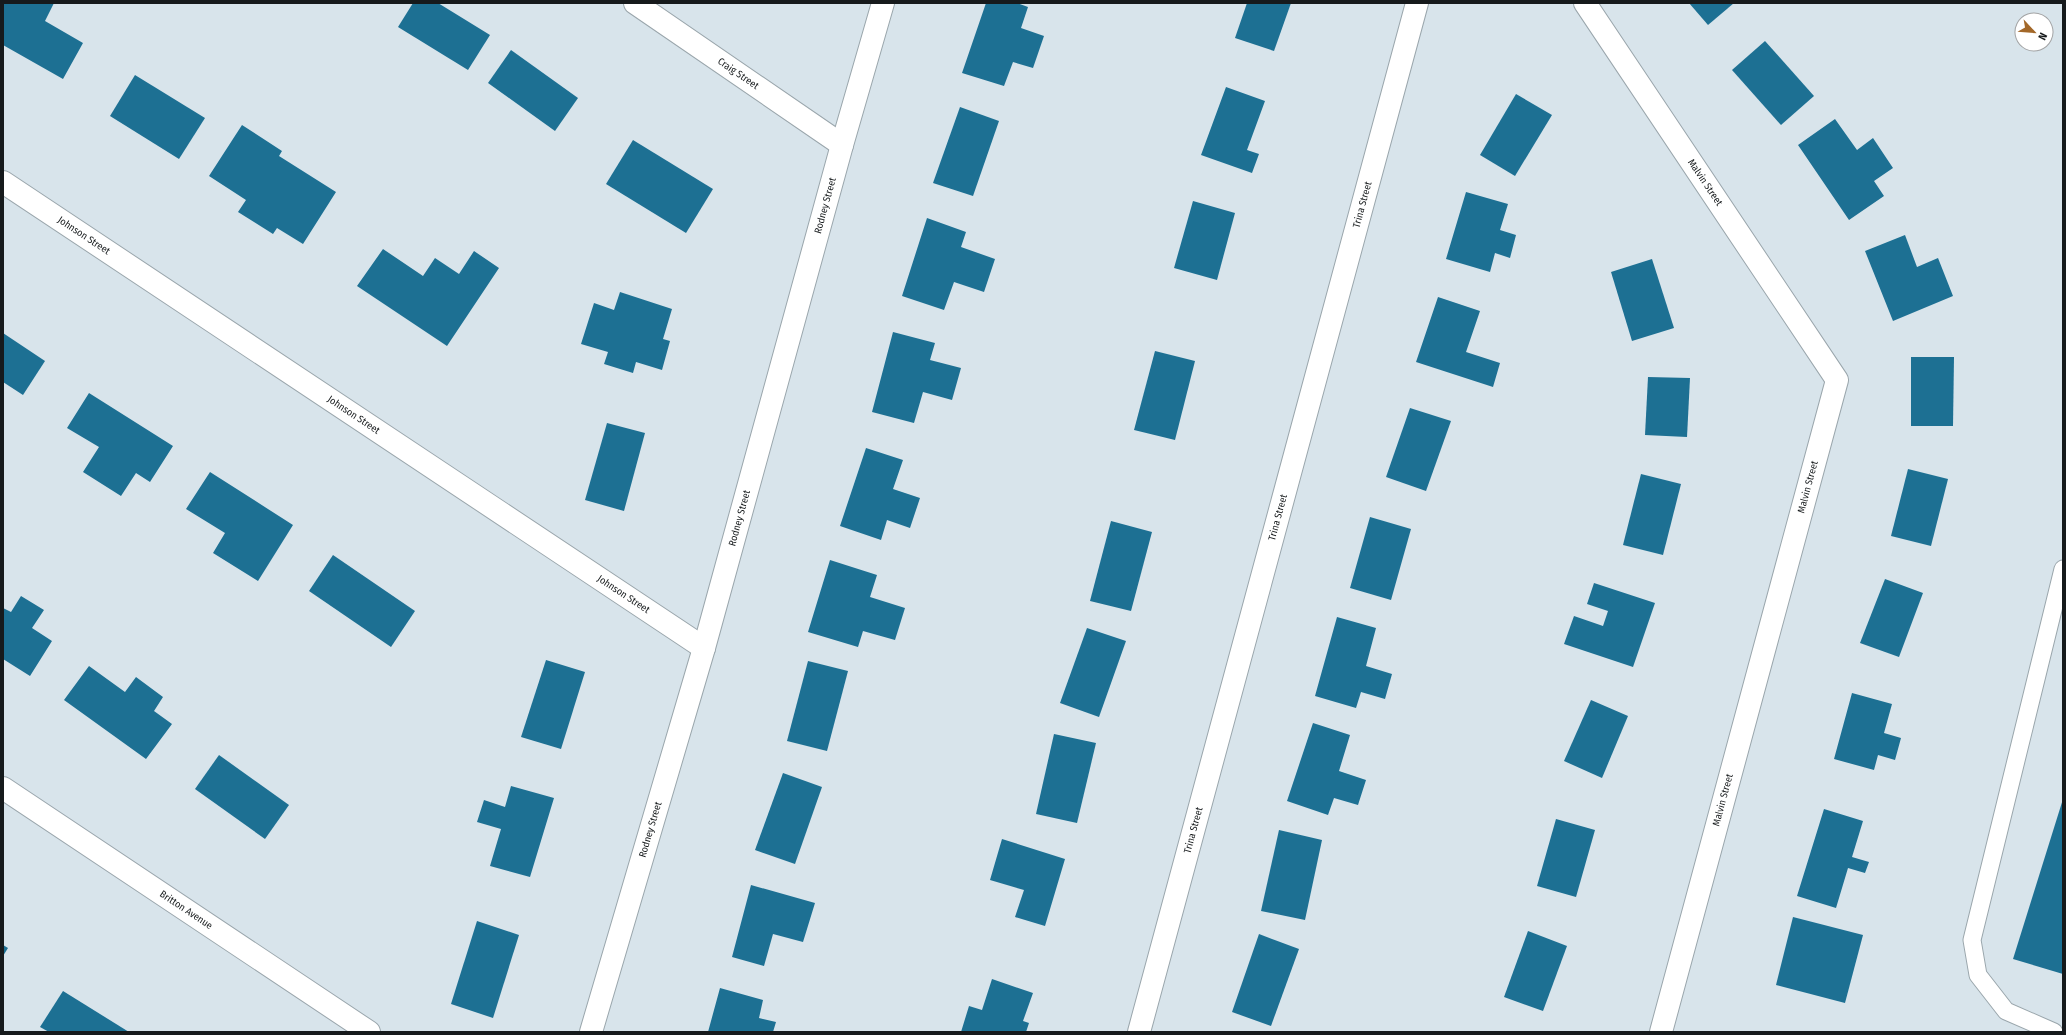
<svg xmlns="http://www.w3.org/2000/svg" width="2066" height="1035" font-family="'Fira Sans Condensed',sans-serif">
<style>
.building{fill:#1d7093}
.lines{fill:none;stroke-linecap:round;stroke-linejoin:round}
.service-casing{stroke:#9aa6ac;stroke-width:19}
.minor-casing{stroke:#9aa6ac;stroke-width:24}
.service{stroke:#fff;stroke-width:17}
.minor{stroke:#fff;stroke-width:22}
.labels{text-anchor:middle;dominant-baseline:central;stroke-width:3.5;stroke-linejoin:round;paint-order:stroke}
.street-label{font-size:10px;fill:#161a1c;stroke:#fff}
</style>
<rect width="100%" height="100%" fill="#d8e4eb"/>
<!-- building -->
<g class="building">
<path d="M3 3H54L45 21 83 43 63 79 3 45Z"/>
<path d="M413 3H438L490 35 468 70 398 27Z"/>
<path d="M986 3H1017L1028 7 1021 28 1044 36 1033 68 1013 62 1004 86 962 73Z"/>
<path d="M1247 3H1291L1274 51 1235 38Z"/>
<path d="M1689 3H1734L1708 25Z"/>
<path d="M1765 41 1814 96 1781 125 1732 70Z"/>
<path d="M511 50 578 98 555 131 488 83Z"/>
<path d="M135 75 205 118 179 159 110 116Z"/>
<path d="M1226 87 1265 101 1247 150 1259 154 1252 173 1201 155Z"/>
<path d="M1516 94 1552 115 1515 176 1480 155Z"/>
<path d="M960 107 999 121 973 196 933 183Z"/>
<path d="M1835 119 1857 150 1873 138 1893 168 1874 181 1884 196 1849 220 1798 145Z"/>
<path d="M242 125 282 151 279 156 336 192 303 244 277 228 273 234 238 212 246 200 209 176Z"/>
<path d="M633 140 713 189 686 233 606 184Z"/>
<path d="M1466 192 1508 204 1500 230 1516 235 1510 258 1495 253 1490 272 1446 259Z"/>
<path d="M1193 201 1235 213 1217 280 1174 268Z"/>
<path d="M927 218 966 232 961 247 995 259 984 292 954 282 944 310 902 296Z"/>
<path d="M1905 235 1917 267 1938 258 1953 296 1893 321 1865 251Z"/>
<path d="M383 249 423 276 435 258 459 274 474 251 499 268 447 346 357 286Z"/>
<path d="M1652 259 1674 328 1632 341 1611 272Z"/>
<path d="M620 292 672 309 663 339 670 341 662 370 636 362 633 373 604 364 608 352 581 344 594 303 614 310Z"/>
<path d="M1438 297 1480 311 1466 352 1500 363 1493 387 1416 362Z"/>
<path d="M893 332 935 343 930 360 961 368 952 400 923 392 914 423 872 412Z"/>
<path d="M3 333 45 361 23 395 3 382Z"/>
<path d="M1155 351 1195 361 1175 440 1134 430Z"/>
<path d="M1911 357H1954L1953 426H1911Z"/>
<path d="M1648 377 1690 378 1687 437 1645 435Z"/>
<path d="M89 393 173 446 150 482 136 473 121 496 83 472 99 447 67 428Z"/>
<path d="M1410 408 1451 421 1426 491 1386 477Z"/>
<path d="M607 423 645 433 624 511 585 500Z"/>
<path d="M866 448 903 460 893 489 920 498 910 528 887 520 881 540 840 526Z"/>
<path d="M1908 469 1948 479 1931 546 1891 536Z"/>
<path d="M210 472 293 525 258 581 213 553 225 533 186 509Z"/>
<path d="M1641 474 1681 484 1663 555 1623 545Z"/>
<path d="M1370 517 1411 529 1391 600 1350 588Z"/>
<path d="M1111 521 1152 532 1131 611 1090 601Z"/>
<path d="M333 555 415 611 391 647 309 591Z"/>
<path d="M830 560 877 575 870 597 905 608 895 640 863 631 858 647 808 632Z"/>
<path d="M1885 579 1923 593 1899 657 1860 643Z"/>
<path d="M1594 583 1655 603 1633 667 1564 644 1574 616 1603 626 1608 611 1587 604Z"/>
<path d="M21 596 44 610 32 628 52 641 30 676 3 659V608L11 612Z"/>
<path d="M1337 617 1376 628 1366 666 1392 674 1385 699 1361 692 1356 708 1315 696Z"/>
<path d="M1087 628 1126 641 1099 717 1060 703Z"/>
<path d="M546 660 585 672 561 749 521 737Z"/>
<path d="M808 661 848 671 827 751 787 741Z"/>
<path d="M89 666 125 692 136 677 163 697 154 711 172 724 146 759 64 700Z"/>
<path d="M1852 693 1892 704 1884 733 1901 738 1895 760 1878 755 1874 770 1834 759Z"/>
<path d="M1591 700 1628 716 1602 778 1564 761Z"/>
<path d="M1313 723 1350 735 1339 771 1366 780 1358 805 1334 798 1328 815 1287 801Z"/>
<path d="M1054 734 1096 743 1077 823 1036 814Z"/>
<path d="M219 755 289 805 265 839 195 789Z"/>
<path d="M783 773 822 787 795 864 755 850Z"/>
<path d="M511 786 554 798 530 877 490 866 501 829 477 822 484 800 505 807Z"/>
<path d="M2063 799V974L2013 959Z"/>
<path d="M1824 809 1863 821 1852 857 1869 862 1865 873 1848 868 1836 908 1797 896Z"/>
<path d="M1556 819 1595 830 1576 897 1537 886Z"/>
<path d="M1279 830 1322 840 1305 920 1261 911Z"/>
<path d="M1002 839 1065 859 1045 926 1015 917 1024 890 990 880Z"/>
<path d="M751 885 815 903 803 942 773 934 764 966 732 957Z"/>
<path d="M1793 917 1863 935 1845 1003 1776 985Z"/>
<path d="M477 921 519 935 493 1018 451 1004Z"/>
<path d="M1528 931 1567 946 1543 1011 1504 997Z"/>
<path d="M1259 934 1299 949 1271 1026 1232 1012Z"/>
<path d="M3 945 8 948 3 956Z"/>
<path d="M992 979 1033 993 1023 1021 1029 1023 1026 1032H961L969 1006 982 1010Z"/>
<path d="M720 988 763 1000 759 1018 776 1022 773 1032H708Z"/>
<path d="M63 991 129 1032H49L40 1027Z"/>
</g>
<g class="lines">
<defs>
<path id="service" d="M2054 1032 2006 1011 1978 975 1972 940 2063 569"/>
<g id="minor">
<path id="s1" d="M635 3 842 145"/>
<path id="s2" d="M1585 3 1837 380 1661 1032"/>
<path id="s3" d="M3 182 704 648"/>
<path id="s4" d="M3 788 369 1032"/>
<path id="s5" d="M591 1032 704 648 842 145 883 3"/>
<path id="s6" d="M1139 1032 1417 3"/>
</g>
</defs>
<!-- service casing -->
<use href="#service" class="service-casing"/>
<!-- minor casing -->
<use href="#minor" class="minor-casing"/>
<!-- service -->
<use href="#service" class="service"/>
<!-- minor -->
<use href="#minor" class="minor"/>
</g>
<g class="labels">
<!-- street labels -->
<g class="street-label">
<text stroke="none"><textPath href="#s1" startOffset="125">Craig Street</textPath></text>
<text stroke="none"><textPath href="#s2" startOffset="216">Malvin Street</textPath></text>
<text stroke="none"><textPath href="#s6" startOffset="857">Trina Street</textPath></text>
<text stroke="none"><textPath href="#s5" startOffset="859">Rodney Street</textPath></text>
<text stroke="none"><textPath href="#s3" startOffset="97">Johnson Street</textPath></text>
<text stroke="none"><textPath href="#s3" startOffset="421">Johnson Street</textPath></text>
<text transform="translate(1808 487) rotate(-75)">Malvin Street</text>
<text stroke="none"><textPath href="#s5" startOffset="535">Rodney Street</textPath></text>
<text stroke="none"><textPath href="#s6" startOffset="533">Trina Street</textPath></text>
<text stroke="none"><textPath href="#s3" startOffset="745">Johnson Street</textPath></text>
<text transform="translate(1723 800) rotate(-75)">Malvin Street</text>
<text stroke="none"><textPath href="#s5" startOffset="211">Rodney Street</textPath></text>
<text stroke="none"><textPath href="#s6" startOffset="209">Trina Street</textPath></text>
<text stroke="none"><textPath href="#s4" startOffset="220">Britton Avenue</textPath></text>
</g>
</g>
<!-- border -->
<rect width="2066" height="1035" fill="none" stroke="#161a1c" stroke-width="8"/>
<!-- north arrow -->
<g transform="translate(2034 32) rotate(116)"><circle r="19" fill="#ffffff" stroke="#a2a3a4"/>
<path d="M0-3L7 15L0 10L-7 15Z" fill="#a36829"/>
<text y="-6" font-size="11" font-weight="bold" text-anchor="middle" fill="#161a1c">N</text>
</g>
</svg>
